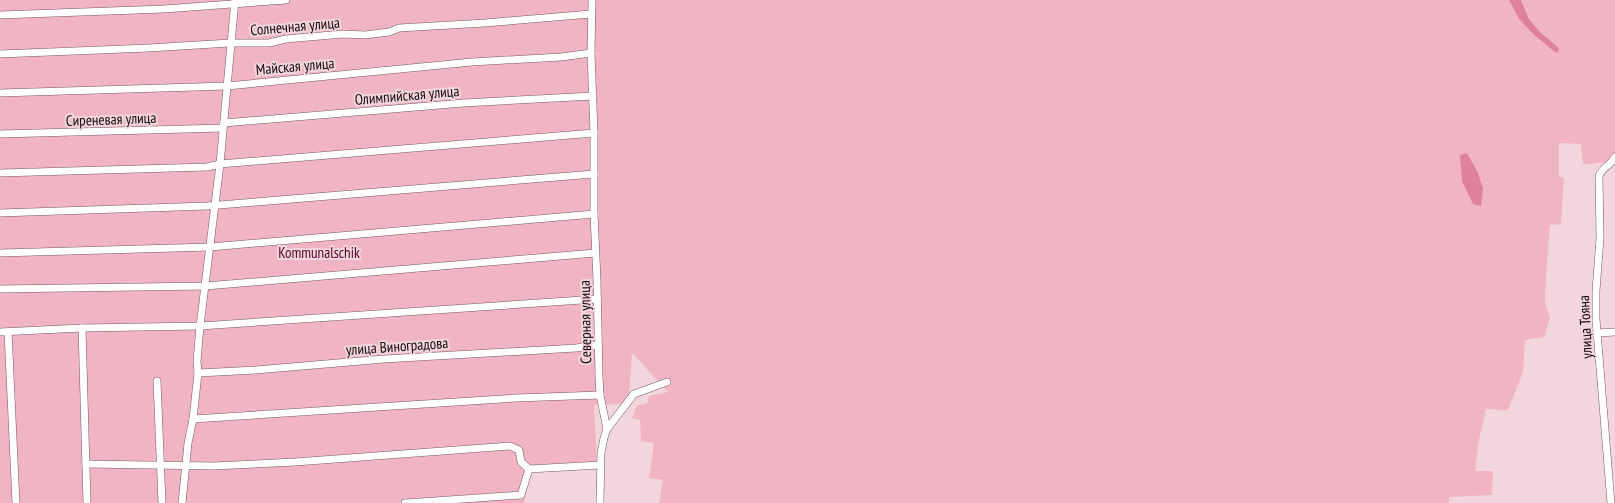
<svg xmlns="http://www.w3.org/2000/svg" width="1615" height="503" font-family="'PT Sans Narrow',sans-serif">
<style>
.green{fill:#f1b4c4}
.water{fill:#df819d}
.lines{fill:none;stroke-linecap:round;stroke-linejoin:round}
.minor-casing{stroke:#72595f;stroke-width:8}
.minor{stroke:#fff;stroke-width:7}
.labels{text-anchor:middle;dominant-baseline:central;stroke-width:4;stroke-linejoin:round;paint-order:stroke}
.street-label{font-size:15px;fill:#12090b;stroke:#f3d6dd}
.park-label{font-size:15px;fill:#560028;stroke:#f3d6dd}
</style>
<rect width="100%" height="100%" fill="#f3d6dd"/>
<!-- green -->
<path class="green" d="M0 0H1509L1519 19 1533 34 1559 48 1540 32 1529 19 1521 0H1615V159L1603 163 1583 164 1581 144 1559 143V177L1564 178 1561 224 1550 225 1546 275 1545 302 1550 318 1544 337 1525 340 1523 372 1508 410 1486 409 1479 440 1475 471H1493L1492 495 1449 497V503H659L663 480 649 478 654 443 641 441 640 420 632 418 637 405 647 404 649 396 668 392 632 353 629 396 622 404 594 405 597 462 532 465 524 503H0Z"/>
<!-- water -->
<g class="water">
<path d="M1509 0H1521L1529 19 1540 32 1559 48 1558 52H1555L1533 34 1519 19Z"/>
<path d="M1467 153 1478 173 1483 188 1481 206 1473 204 1462 181 1460 155Z"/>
</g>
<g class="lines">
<defs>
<g id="minor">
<path d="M592 0 591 53 594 133V214L597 280 599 377 600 395 607 429"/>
<path d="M0 15 164 9 286 0"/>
<path d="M0 54 149 48 230 43H269L286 39 343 34 365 35 389 32 399 28 485 23 591 14"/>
<path d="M0 93 227 86 472 62 561 57 591 53"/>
<path d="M224 123 464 103 593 96"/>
<path d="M0 134 223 128"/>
<path d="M0 173 207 167 220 164 594 133"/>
<path d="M0 213 207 206 594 174"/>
<path d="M0 253 210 247 594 214"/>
<path d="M0 289 206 286 595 253"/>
<path d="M82 328 87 503"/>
<path d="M0 332 82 328 200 326 597 299"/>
<path d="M8 332 16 503"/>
<path d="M1597 333 1615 332"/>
<path d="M198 373 256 370 384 359 576 348 598 345"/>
<path d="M157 381 162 503"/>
<path d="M193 419 516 398 600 395"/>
<path d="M86 464 213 466 295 462 510 446 519 450 521 462 529 469 600 465"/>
<path d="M182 503 188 443 193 419 198 373 197 361 200 326 220 164 235 0"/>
<path d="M405 503 521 495 529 469"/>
<path d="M600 503 601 453 604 438 607 429 634 394 667 382"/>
<path d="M1611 503 1596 319V291L1600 238 1599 176C1603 166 1611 166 1615 157"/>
</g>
</defs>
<!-- minor casing -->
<use href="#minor" class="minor-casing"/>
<!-- minor -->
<use href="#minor" class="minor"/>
</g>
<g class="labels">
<!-- street labels -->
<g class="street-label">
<text transform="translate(295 26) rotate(-5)">Солнечная улица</text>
<text transform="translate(295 66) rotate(-5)">Майская улица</text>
<text transform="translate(407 95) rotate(-5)">Олимпийская улица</text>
<text transform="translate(111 119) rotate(-2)">Сиреневая улица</text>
<text transform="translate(585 322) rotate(-91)">Северная улица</text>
<text transform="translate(1585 327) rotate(-93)">улица Тояна</text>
<text transform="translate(397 346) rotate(-4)">улица Виноградова</text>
</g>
<!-- park labels -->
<g class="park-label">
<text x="319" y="252">Kommunalschik</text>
</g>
</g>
</svg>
